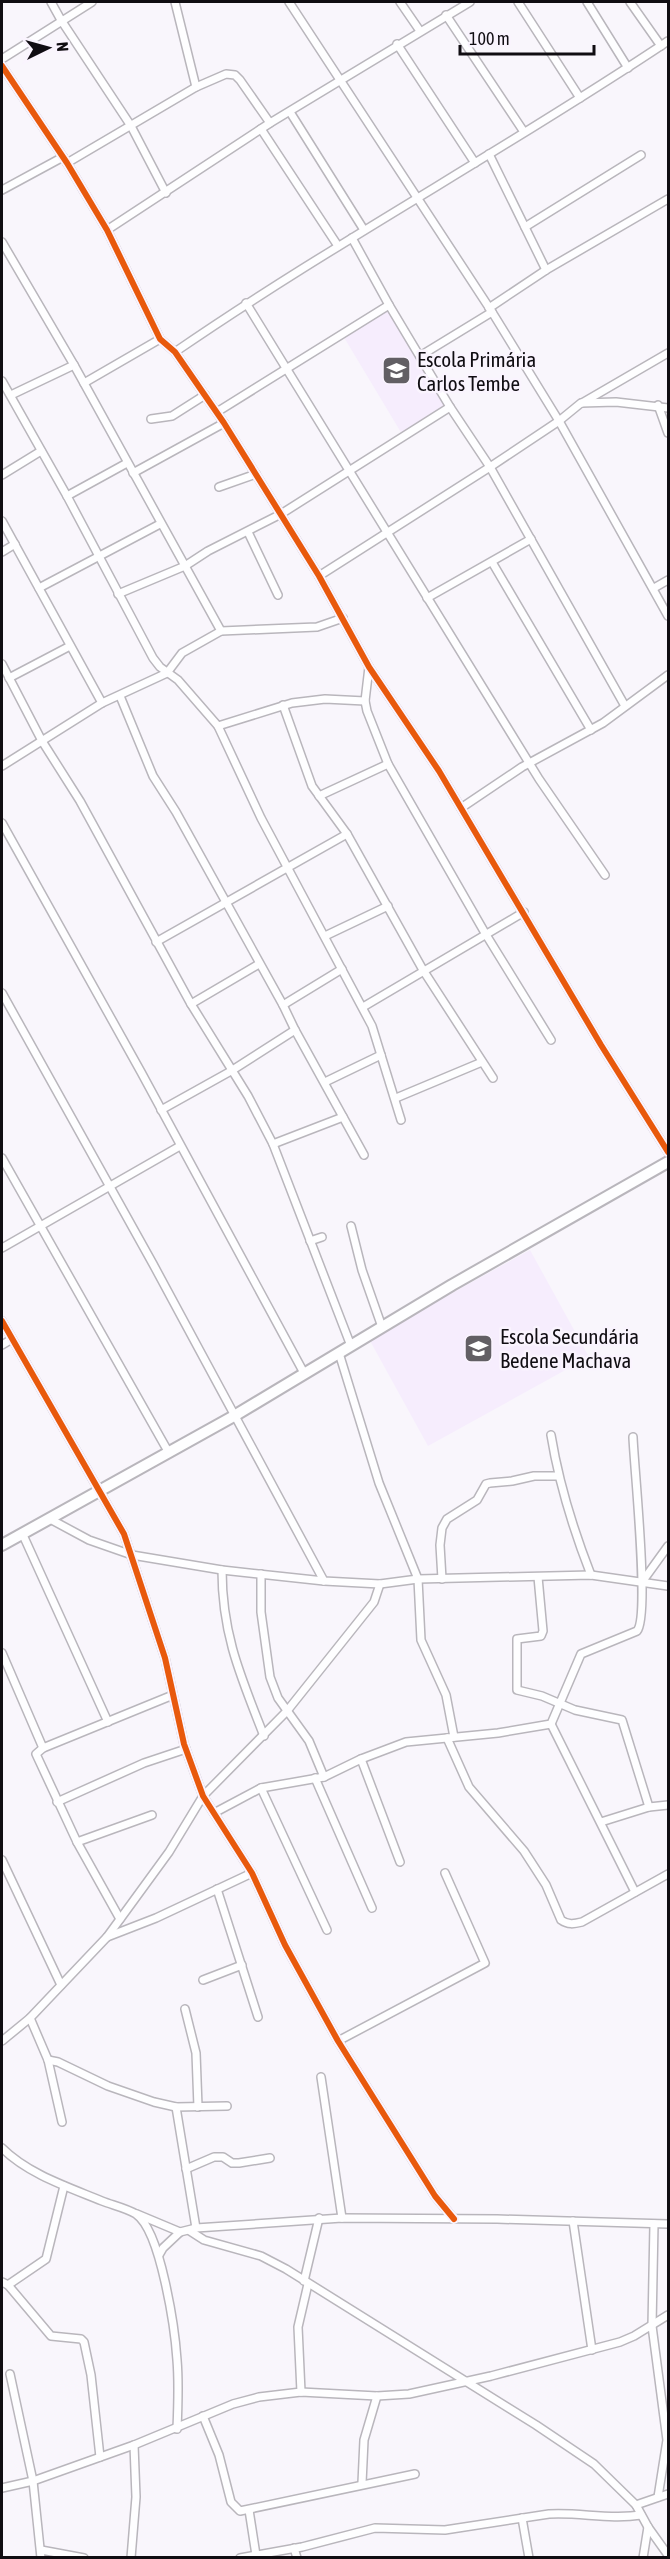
<svg xmlns="http://www.w3.org/2000/svg" width="670" height="2559" font-family="'Asap Condensed',sans-serif">
<style>
.built{fill:#f6edfd}
.lines{fill:none;stroke-linecap:round;stroke-linejoin:round}
.street-casing{stroke:#b9b6bc;stroke-width:10}
.secondary-casing{stroke:#b9b6bc;stroke-width:14}
.street{stroke:#fefeff;stroke-width:7}
.secondary{stroke:#fefeff;stroke-width:10}
.cycleway-casing{stroke:#faf4fe;stroke-width:10}
.cycleway{stroke:#e8590c;stroke-width:6}
.labels{text-anchor:middle;dominant-baseline:central;stroke-width:5;stroke-linejoin:round;paint-order:stroke}
.poi-label{font-size:21px;fill:#100d12;stroke:#faf4fe;text-anchor:start}
</style>
<rect width="100%" height="100%" fill="#f9f6fc"/>
<!-- built -->
<g class="built">
<path d="M389 305 450 407 402 434 342 334Z"/>
<path d="M530 1250 589 1357 428 1446 369 1339Z"/>
</g>
<g class="lines">
<defs>
<g id="street">
<path d="M51 2 61 20 131 126 166 193"/>
<path d="M175 2 196 87"/>
<path d="M289 2 492 312 559 421 668 616"/>
<path d="M400 2 420 31"/>
<path d="M518 2 580 98"/>
<path d="M587 2 628 68"/>
<path d="M630 2 661 46"/>
<path d="M446 15 524 132"/>
<path d="M397 44 475 163"/>
<path d="M2 59 92 2"/>
<path d="M2 66 67 163 107 230 160 339 175 352 224 423 319 576 369 667 439 771 601 1045 668 1152"/>
<path d="M290 112 364 230"/>
<path d="M261 129 338 246"/>
<path d="M489 154 546 270"/>
<path d="M67 163 196 87 226 74 235 75 240 80 270 123"/>
<path d="M2 190 63 157"/>
<path d="M525 227 641 155"/>
<path d="M107 230 270 123 470 2"/>
<path d="M352 238 389 305 450 407 490 467 625 706"/>
<path d="M2 242 74 365 221 631"/>
<path d="M246 303 539 779 605 875"/>
<path d="M489 308 546 270 668 199"/>
<path d="M175 352C335 242 507 149 668 41"/>
<path d="M420 356 492 312"/>
<path d="M2 381 67 496 153 658 160 667 178 680 218 726 261 818 372 1026 401 1120"/>
<path d="M84 383 160 339"/>
<path d="M11 395 74 365"/>
<path d="M582 403 668 353"/>
<path d="M658 405 668 433"/>
<path d="M217 412 389 305"/>
<path d="M151 419 172 416 205 395"/>
<path d="M133 473 224 423"/>
<path d="M2 475 41 451"/>
<path d="M219 487 256 474"/>
<path d="M67 496 127 463"/>
<path d="M2 521 102 703"/>
<path d="M248 532 278 595"/>
<path d="M2 552 15 544"/>
<path d="M492 562 591 730"/>
<path d="M319 576 490 467 559 421 581 403 616 402 668 408"/>
<path d="M39 588 160 524"/>
<path d="M654 588 668 580"/>
<path d="M118 594 185 566 208 551 281 514 450 407"/>
<path d="M427 598 531 539"/>
<path d="M2 664 42 741 80 801 191 1004 248 1096 273 1144 351 1346"/>
<path d="M369 667 365 701 367 711 388 764 485 933 551 1040"/>
<path d="M9 678 70 646"/>
<path d="M120 696 153 776 176 812 283 1005 295 1030 364 1155"/>
<path d="M283 705 312 786 347 834 423 970 493 1078"/>
<path d="M218 726 292 703 325 699 365 701"/>
<path d="M2 766 102 703 167 673 182 653 221 631 317 627 343 618"/>
<path d="M319 796 388 764"/>
<path d="M461 808 522 767 603 723 668 675"/>
<path d="M2 823 141 1072 304 1373"/>
<path d="M325 936 388 906"/>
<path d="M156 942 347 834"/>
<path d="M2 993 153 1264 324 1581"/>
<path d="M191 1004 259 964"/>
<path d="M283 1005 342 969"/>
<path d="M363 1007 524 912"/>
<path d="M325 1082 381 1055"/>
<path d="M396 1098 482 1062"/>
<path d="M161 1110 231 1071 295 1030"/>
<path d="M273 1144 343 1117"/>
<path d="M2 1158 169 1453"/>
<path d="M351 1226 362 1270 382 1327"/>
<path d="M310 1241 322 1237"/>
<path d="M2 1248 180 1146"/>
<path d="M2 1321 124 1534 165 1658 184 1744 203 1796 252 1873 285 1945 338 2041 435 2196 454 2219"/>
<path d="M2 1345 12 1339"/>
<path d="M339 1353 379 1483 418 1579 421 1640 446 1695 454 1737"/>
<path d="M551 1435C559 1484 573 1529 591 1575"/>
<path d="M50 1519 89 1540 132 1555 222 1570 324 1581 380 1584 418 1579 591 1575 668 1586"/>
<path d="M23 1535 108 1722"/>
<path d="M222 1570C222 1635 241 1677 264 1736"/>
<path d="M261 1574V1612L270 1677 278 1698 309 1741 324 1777"/>
<path d="M538 1577 543 1631 541 1636 517 1639V1690L542 1696 575 1710 622 1720 649 1807"/>
<path d="M442 1579 440 1545 442 1528 447 1519 477 1500 486 1484 490 1483 512 1481 534 1476H558"/>
<path d="M642 1582 668 1546"/>
<path d="M2 1653 43 1748"/>
<path d="M551 1724 635 1892"/>
<path d="M447 1738 469 1787 524 1851 546 1885 561 1920C568 1925 574 1924 582 1922L668 1874"/>
<path d="M361 1759 400 1862"/>
<path d="M315 1778 372 1908"/>
<path d="M261 1788 327 1930"/>
<path d="M57 1802 144 1763 186 1749"/>
<path d="M214 1813 261 1788 324 1777 361 1759 406 1742 498 1733 551 1724 581 1654 637 1631C650 1616 634 1467 633 1437"/>
<path d="M601 1822 649 1807 668 1805"/>
<path d="M77 1842 152 1815"/>
<path d="M2 1860 61 1985"/>
<path d="M217 1889 258 2017"/>
<path d="M120 1919 77 1842 36 1754 43 1748 173 1695"/>
<path d="M107 1937 156 1918 252 1873"/>
<path d="M203 1980 242 1965"/>
<path d="M185 2009 196 2053 198 2107"/>
<path d="M30 2018 48 2060 62 2122"/>
<path d="M2 2041 30 2018 107 1937 169 1852 203 1796 287 1711 374 1602 380 1584"/>
<path d="M338 2041 485 1963 445 1873"/>
<path d="M48 2060 58 2062 108 2086 154 2102 176 2107 227 2106"/>
<path d="M321 2077 342 2218"/>
<path d="M176 2107 196 2228"/>
<path d="M2 2148C28 2174 68 2187 102 2201 112 2205 126 2208 136 2214 161 2231 175 2330 177 2360 179 2383 178 2406 177 2429"/>
<path d="M186 2169 214 2157H223L232 2163H239L270 2158"/>
<path d="M137 2214 180 2232 196 2228 342 2218 497 2219 668 2224"/>
<path d="M573 2221 592 2350"/>
<path d="M654 2224 652 2326 667 2440 658 2497"/>
<path d="M190 2231 204 2240 261 2256 286 2269 536 2425 594 2464 636 2505 648 2527 668 2555"/>
<path d="M159 2255 163 2248 180 2232"/>
<path d="M304 2281 319 2218"/>
<path d="M2 2282 8 2285 51 2336 81 2339 84 2342 91 2375 100 2457"/>
<path d="M8 2285 46 2259 64 2186"/>
<path d="M10 2374 33 2481 41 2558"/>
<path d="M301 2392 298 2327 308 2284"/>
<path d="M203 2416 219 2455 231 2502 240 2511 415 2474"/>
<path d="M362 2483 364 2440 377 2396"/>
<path d="M2 2488 33 2481 134 2445 233 2404 259 2397 301 2392 377 2396 409 2394 491 2376 620 2342 634 2336 668 2315"/>
<path d="M636 2505 668 2494"/>
<path d="M249 2510 256 2555"/>
<path d="M522 2518 529 2558"/>
<path d="M294 2548 297 2558"/>
<path d="M41 2550 84 2558"/>
<path d="M131 2558 136 2497 134 2445"/>
<path d="M240 2558 302 2547 375 2528 445 2530 549 2514C580 2512 609 2520 641 2515"/>
<path d="M643 2558 648 2527"/>
</g>
<path id="secondary" d="M2 1545 234 1416 452 1285 668 1162"/>
</defs>
<!-- street casing -->
<use href="#street" class="street-casing"/>
<!-- secondary casing -->
<use href="#secondary" class="secondary-casing"/>
<!-- street -->
<use href="#street" class="street"/>
<!-- secondary -->
<use href="#secondary" class="secondary"/>
<defs>
<g id="cycleway">
<path d="M2 66 67 163 107 230 160 339 175 352 224 423 319 576 369 667 439 771 601 1045 668 1152"/>
<path d="M2 1321 124 1534 165 1658 184 1744 203 1796 252 1873 285 1945 338 2041 435 2196 454 2219"/>
</g>
</defs>
<!-- cycleway casing -->
<use href="#cycleway" class="cycleway-casing"/>
<!-- cycleway -->
<use href="#cycleway" class="cycleway"/>
</g>
<!-- icons -->
<defs>
<symbol id="school-square" viewBox="-11 -11 22 22"><rect x="-9" y="-9" width="18" height="18" rx="4" fill="#625f64" stroke="#faf4fe"/><path d="M0-5L7-2L0 1L-7-2ZM-4 1L0 2.5L4 1V4Q0 6-4 4Z" fill="#fff"/></symbol>
</defs>
<g fill-rule="evenodd">
<use href="#school-square" x="380" y="354" width="33" height="33"/>
<use href="#school-square" x="462" y="1332" width="33" height="33"/>
</g>
<g class="labels">
<!-- poi labels -->
<g class="poi-label">
<text x="417" y="359">Escola Primária<tspan x="417" dy="24">Carlos Tembe</tspan></text>
<text x="500" y="1336">Escola Secundária<tspan x="500" dy="24">Bedene Machava</tspan></text>
</g>
</g>
<!-- border -->
<rect width="670" height="2559" fill="none" stroke="#100d12" stroke-width="6"/>
<!-- north arrow -->
<g transform="translate(48 48) rotate(85)" stroke="#faf4fe" stroke-width="4.5" paint-order="stroke">
<path d="M0-4.5L10 22L0 15L-10 22Z" fill="#100d12"/>
<text y="-9" font-size="16" font-weight="bold" text-anchor="middle" fill="#100d12">N</text>
</g>
<!-- scale -->
<path d="M460 45v9h134v-9" fill="none" stroke="#100d12" stroke-width="3"/>
<text x="469" y="45" font-size="18" fill="#100d12" stroke="#faf4fe" stroke-width="4.5" paint-order="stroke">100 m</text>
</svg>
